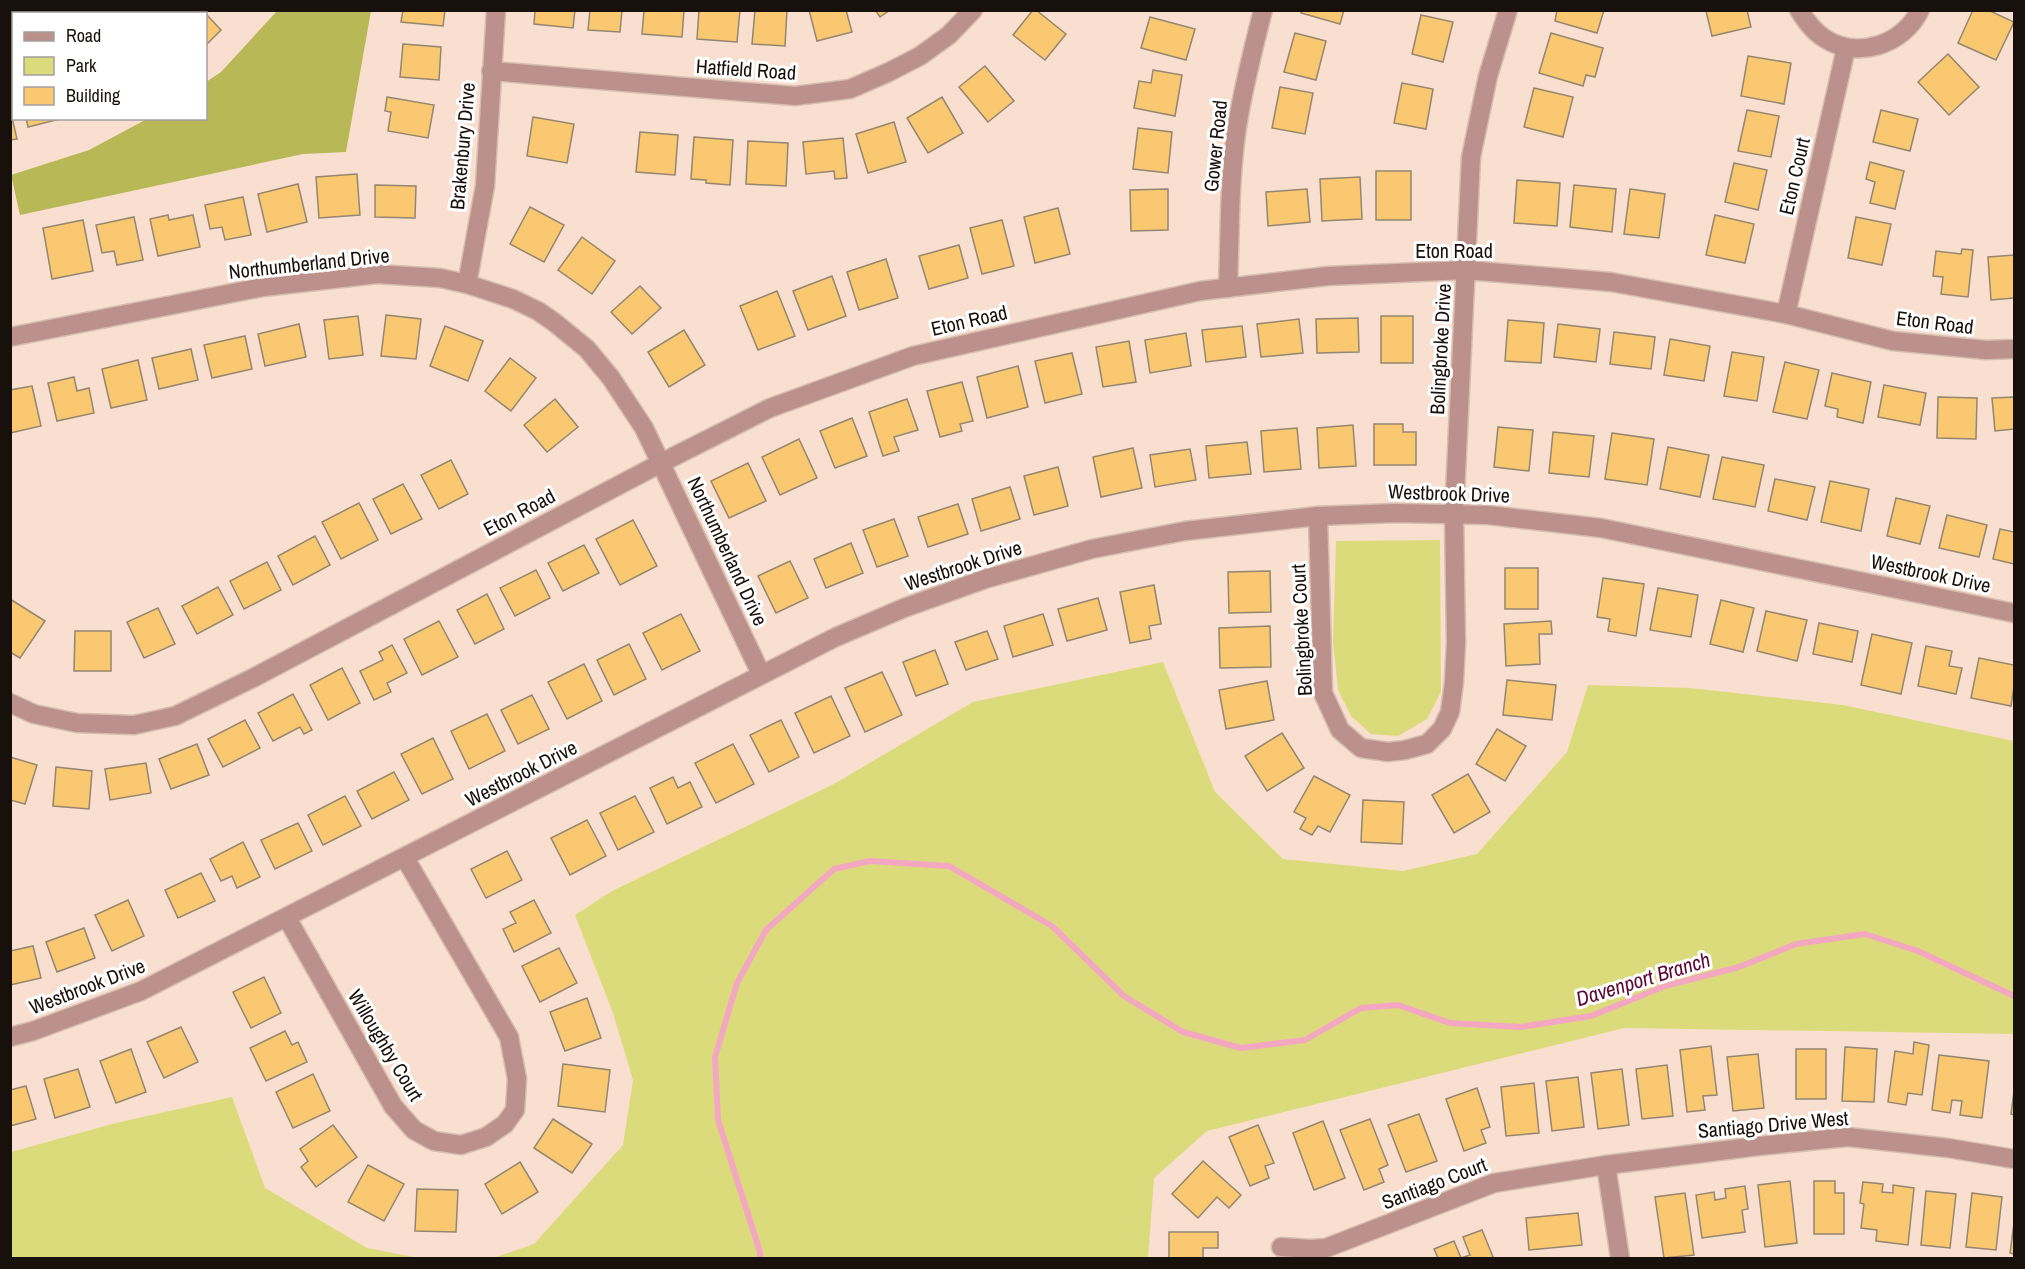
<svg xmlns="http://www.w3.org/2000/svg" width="2025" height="1269" font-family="'Archivo Narrow',sans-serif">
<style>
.green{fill:#dcdb7c}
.forest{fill:#b9b856}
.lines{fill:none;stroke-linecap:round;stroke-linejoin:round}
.stream{stroke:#f4a7c1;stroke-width:6}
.building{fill:#fac870;stroke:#948670;stroke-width:1.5}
.street-casing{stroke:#d5beaf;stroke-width:21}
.street{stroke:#bc908b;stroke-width:18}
.labels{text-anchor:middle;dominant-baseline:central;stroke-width:6;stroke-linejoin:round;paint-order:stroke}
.street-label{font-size:20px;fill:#18100a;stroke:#fff}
.water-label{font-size:21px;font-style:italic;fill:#5d0732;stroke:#fff}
</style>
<rect width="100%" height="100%" fill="#f9dfcf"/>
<!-- green -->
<g class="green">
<path d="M1440 540 1441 692 1427 719 1398 736 1371 734 1351 716 1338 690 1333 641 1336 541Z"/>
<path d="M1163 662 1215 792 1283 859 1403 871 1477 854 1567 752 1588 685 1690 688 1843 705 2014 741V1034L1624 1028 1207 1131 1154 1178 1148 1258H493L534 1244 623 1145 633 1080 613 1013 575 915 612 891 834 784 973 702Z"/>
<path d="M232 1097 265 1188 367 1248 419 1258H11V1152L116 1123Z"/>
</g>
<!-- forest -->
<path class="forest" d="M277 11H371L346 152 303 154 20 215 11 175 89 150 147 119 206 118V82L221 72Z"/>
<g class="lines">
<!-- stream -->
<path class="stream" d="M760 1258V1252L718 1120 715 1057 737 983 766 930 834 869 870 861 949 866 1052 926 1124 996 1183 1032 1241 1048 1305 1040 1361 1008 1398 1005 1450 1023 1520 1027 1591 1016 1665 986 1739 967 1796 944 1865 934 1918 951 2014 996"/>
</g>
<!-- building -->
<g class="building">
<path d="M168 10H202L205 14H165Z"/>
<path d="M403 10H445L443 26 401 22Z"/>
<path d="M535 10H575L573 28 534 24Z"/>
<path d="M590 10H622L620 32 588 30Z"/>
<path d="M644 10H684L682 37 642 34Z"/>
<path d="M699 10H740L737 42 697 39Z"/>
<path d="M755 10H787L785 46 752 44Z"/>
<path d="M809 10H846L852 32 817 41Z"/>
<path d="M875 10H890L880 17Z"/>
<path d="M1033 10H1036L1066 34 1045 60 1013 35Z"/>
<path d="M1301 10H1344L1340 24 1301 13Z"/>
<path d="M1557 10H1604L1597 33 1555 21Z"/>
<path d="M1747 10 1751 27 1712 36 1706 11Z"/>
<path d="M1973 10H1988L2014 22 1996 60 1958 43Z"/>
<path d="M206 14 221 30 206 45Z"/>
<path d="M1421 15 1453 22 1443 62 1412 54Z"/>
<path d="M1150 17 1195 29 1186 60 1141 48Z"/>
<path d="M1295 33 1326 41 1316 80 1284 72Z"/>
<path d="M1551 33 1603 48 1595 77 1586 75 1583 86 1539 73Z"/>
<path d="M403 44 441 47 439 80 400 77Z"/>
<path d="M1948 54 1979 87 1949 115 1918 82Z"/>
<path d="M1748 56 1791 63 1784 104 1741 96Z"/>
<path d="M985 66 1014 101 988 122 959 87Z"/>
<path d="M1153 70 1182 75 1175 116 1134 108 1139 81 1151 83Z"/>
<path d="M1402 83 1433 89 1426 129 1394 123Z"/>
<path d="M1280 87 1313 93 1305 134 1272 128Z"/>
<path d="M1534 88 1573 97 1563 137 1524 127Z"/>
<path d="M387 97 434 105 428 138 388 131 391 112 385 111Z"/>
<path d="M942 97 963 133 928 153 907 118Z"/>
<path d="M10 109 17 139 10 140Z"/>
<path d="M1747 110 1779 116 1771 157 1738 151Z"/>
<path d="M1881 110 1918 119 1910 151 1873 142Z"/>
<path d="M533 117 574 124 567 163 527 156Z"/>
<path d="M26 118H60V119L28 127Z"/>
<path d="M894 122 906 162 868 173 856 134Z"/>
<path d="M1138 128 1172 132 1168 173 1133 169Z"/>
<path d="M640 132 678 135 675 175 636 172Z"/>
<path d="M694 137 733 140 730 185 706 183V180L691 179Z"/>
<path d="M843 138 847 178 835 179 834 171 806 174 803 142Z"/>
<path d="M748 141 788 143 786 186 746 184Z"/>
<path d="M1870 162 1904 171 1895 209 1870 203 1875 182 1866 179Z"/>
<path d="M1734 163 1767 170 1758 210 1725 202Z"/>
<rect x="1376" y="171" width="35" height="49"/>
<path d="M357 174 360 215 319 218 316 177Z"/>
<path d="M1360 177 1362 219 1322 221 1320 179Z"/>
<path d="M1517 180 1560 183 1557 226 1514 223Z"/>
<path d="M298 184 307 222 267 232 258 194Z"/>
<path d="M375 185 416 186 415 218 375 217Z"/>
<path d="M1574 185 1616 189 1612 232 1570 227Z"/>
<path d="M1168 189V230L1131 231 1130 190Z"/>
<path d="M1307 189 1310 222 1268 226 1266 192Z"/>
<path d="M1630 189 1665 194 1659 238 1624 234Z"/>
<path d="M243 197 251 235 225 240 222 227 210 229 205 205Z"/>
<path d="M530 207 564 225 544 262 510 244Z"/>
<path d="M1058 208 1070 254 1035 263 1024 217Z"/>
<path d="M168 215 169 220 193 215 200 247 158 256 150 219Z"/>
<path d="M1715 215 1754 224 1745 263 1706 255Z"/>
<path d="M134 217 143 260 117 265 114 251 102 253 96 225Z"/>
<path d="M1856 217 1891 224 1882 265 1848 258Z"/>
<path d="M83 220 93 271 52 279 43 228Z"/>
<path d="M1002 220 1014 266 982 274 970 228Z"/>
<path d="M582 237 615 261 592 294 558 270Z"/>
<path d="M959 245 968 278 929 289 919 256Z"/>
<path d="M1962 249 1973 250 1968 297 1941 294 1943 277 1933 276 1936 251 1961 254Z"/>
<path d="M2014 255V298L1991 300 1988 257Z"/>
<path d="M886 259 898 298 859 310 847 272Z"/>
<path d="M832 276 846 316 808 330 793 291Z"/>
<path d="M640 286 661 308 632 334 611 312Z"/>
<path d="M777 291 795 336 758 350 740 306Z"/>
<path d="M386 315 421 319 416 359 381 356Z"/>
<path d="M358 316 363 355 329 359 324 320Z"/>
<rect x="1381" y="316" width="32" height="47"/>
<path d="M1358 318 1359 352 1317 353 1316 319Z"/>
<path d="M1299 319 1303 353 1261 357 1257 324Z"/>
<path d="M1508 320 1544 323 1541 363 1505 361Z"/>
<path d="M299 324 306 357 265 366 258 334Z"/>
<path d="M1558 324 1600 329 1596 362 1554 357Z"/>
<path d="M445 326 483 341 468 381 430 366Z"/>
<path d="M1242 326 1246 357 1206 362 1202 330Z"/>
<path d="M684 330 705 365 669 387 648 352Z"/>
<path d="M1614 332 1655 337 1651 369 1610 364Z"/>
<path d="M1186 333 1191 366 1150 373 1145 340Z"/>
<path d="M245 336 252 369 212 378 204 345Z"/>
<path d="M1670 339 1710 346 1704 381 1664 375Z"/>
<path d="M1129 341 1136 382 1103 387 1096 347Z"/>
<path d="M191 349 198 380 159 389 152 358Z"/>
<path d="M1732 352 1764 357 1757 401 1724 396Z"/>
<path d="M1072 353 1082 394 1045 403 1035 361Z"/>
<path d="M510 358 536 378 511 411 485 391Z"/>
<path d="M138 360 147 400 111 408 102 369Z"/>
<path d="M1785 362 1819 370 1807 419 1773 412Z"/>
<path d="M1018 366 1028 407 987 418 977 377Z"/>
<path d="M1832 373 1871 382 1863 423 1837 417 1838 409 1825 406Z"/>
<path d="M74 377 77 391 89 388 94 413 57 421 48 383Z"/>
<path d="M962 382 973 421 960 424 962 431 940 437 927 391Z"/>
<path d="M1884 385 1926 393 1920 425 1878 417Z"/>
<path d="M32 386 41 426 10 433V390Z"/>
<path d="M1938 397 1977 398 1976 439 1937 438Z"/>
<path d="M2014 397V429L1995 431 1992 398Z"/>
<path d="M555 399 578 427 547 452 524 425Z"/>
<path d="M907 399 918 430 894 437 899 451 883 456 869 412Z"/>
<path d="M852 418 867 456 835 468 820 431Z"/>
<path d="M1374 424H1403V432H1416V465H1374Z"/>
<path d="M1353 425 1356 466 1319 468 1317 428Z"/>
<path d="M1498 427 1533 430 1529 471 1494 467Z"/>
<path d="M1297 428 1301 469 1264 472 1261 431Z"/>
<path d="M1553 432 1594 436 1589 477 1549 473Z"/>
<path d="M1612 433 1654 439 1647 485 1605 479Z"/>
<path d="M799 439 817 478 780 495 762 457Z"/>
<path d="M1247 442 1251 474 1209 478 1206 446Z"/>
<path d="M1668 447 1709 455 1700 497 1660 489Z"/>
<path d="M1133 448 1142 488 1101 497 1093 457Z"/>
<path d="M1190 449 1196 480 1155 487 1150 455Z"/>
<path d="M1722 457 1764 465 1755 507 1713 499Z"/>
<path d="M451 460 468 494 439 509 421 475Z"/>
<path d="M748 463 766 501 729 518 711 481Z"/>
<path d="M1058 467 1068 506 1034 515 1024 476Z"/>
<path d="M1775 479 1815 487 1807 520 1768 511Z"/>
<path d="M1830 481 1869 489 1861 531 1821 522Z"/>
<path d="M403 484 422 519 391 534 373 499Z"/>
<path d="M1010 487 1020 519 981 531 972 499Z"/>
<path d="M1896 498 1930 506 1920 544 1887 536Z"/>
<path d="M359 503 378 540 341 559 322 522Z"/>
<path d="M958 504 968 534 928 547 918 517Z"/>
<path d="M1947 515 1987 525 1979 557 1939 548Z"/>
<path d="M894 519 908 556 877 567 863 530Z"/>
<path d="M633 520 657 566 620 585 596 539Z"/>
<path d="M2000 529 2014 532V564L1993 559Z"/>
<path d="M315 536 330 565 293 585 278 556Z"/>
<path d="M851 543 863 573 826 588 814 559Z"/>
<path d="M584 545 599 573 563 591 548 563Z"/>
<path d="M790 561 808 598 776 613 758 576Z"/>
<path d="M267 562 281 590 244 609 230 581Z"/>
<rect x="1505" y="568" width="33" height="41"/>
<path d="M536 570 550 598 515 616 500 588Z"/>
<path d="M1270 571 1271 612 1229 613 1228 572Z"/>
<path d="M1603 578 1644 584 1636 636 1608 631 1610 619 1597 617Z"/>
<path d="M1154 585 1161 624 1149 626 1151 639 1130 643 1120 592Z"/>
<path d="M218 587 233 615 197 634 182 606Z"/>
<path d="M1658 588 1698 595 1691 637 1650 630Z"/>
<path d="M487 594 504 629 475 644 457 610Z"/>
<path d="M1098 598 1107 630 1067 641 1058 609Z"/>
<path d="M10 599 45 621 20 658 10 652Z"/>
<path d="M1721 600 1754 608 1743 652 1710 644Z"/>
<path d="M158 608 175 644 144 658 127 622Z"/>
<path d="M1766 611 1807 620 1797 661 1757 651Z"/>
<path d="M681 614 700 651 662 670 643 633Z"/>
<path d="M1043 614 1053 645 1013 657 1004 626Z"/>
<path d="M439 621 458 657 422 675 404 639Z"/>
<path d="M1551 621 1552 634H1539L1540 664 1506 666 1504 624Z"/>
<path d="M1819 623 1858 631 1852 662 1813 654Z"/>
<path d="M1270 626 1271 667 1220 668 1219 628Z"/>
<path d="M75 631H111V671H74Z"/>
<path d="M987 631 998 659 966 670 955 642Z"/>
<path d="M1872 634 1912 643 1901 694 1861 685Z"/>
<path d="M629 644 646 679 614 695 597 660Z"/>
<path d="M392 645 407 673 387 683 391 692 374 700 360 671 383 660 379 652Z"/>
<path d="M1926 646 1952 651 1949 666 1962 668 1956 694 1918 686Z"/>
<path d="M935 650 948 684 916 696 903 662Z"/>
<path d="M1979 658 2014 665V686L2011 706 1971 698Z"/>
<path d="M584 664 602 701 567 719 548 682Z"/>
<path d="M342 668 360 703 328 720 310 685Z"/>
<path d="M882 672 902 715 865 732 845 688Z"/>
<path d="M1507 680 1556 685 1552 720 1503 715Z"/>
<path d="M1267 681 1274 720 1226 729 1219 690Z"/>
<path d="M293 694 312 730 304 734 300 727 273 741 258 713Z"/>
<path d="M532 695 549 729 518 744 501 710Z"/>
<path d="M831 696 850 736 814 753 795 713Z"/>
<path d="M487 714 505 751 469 769 451 731Z"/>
<path d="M245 720 260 748 223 767 208 739Z"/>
<path d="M781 720 799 757 769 772 750 735Z"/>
<path d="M1497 729 1526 746 1505 781 1476 764Z"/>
<path d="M1282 733 1304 768 1267 791 1245 756Z"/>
<path d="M433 738 453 779 422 794 401 754Z"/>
<path d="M197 744 209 775 171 789 159 759Z"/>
<path d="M733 744 754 784 716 803 695 763Z"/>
<path d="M10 757 37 765 25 804 10 800Z"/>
<path d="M146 763 151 793 110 800 105 769Z"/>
<path d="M56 767 92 771 89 809 53 806Z"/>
<path d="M394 772 409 800 372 819 357 791Z"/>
<path d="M1468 774 1490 812 1454 833 1432 795Z"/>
<path d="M1314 776 1350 795 1330 832 1318 826 1312 835 1300 829 1306 818 1294 812Z"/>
<path d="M673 777 678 788 690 782 702 807 667 824 650 788Z"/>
<path d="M345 796 361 826 323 845 308 815Z"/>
<path d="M635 796 654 832 618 850 600 813Z"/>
<path d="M1363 800 1404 802 1402 844 1361 842Z"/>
<path d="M587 820 606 856 570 875 551 838Z"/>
<path d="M298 823 312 851 275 869 261 840Z"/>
<path d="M243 842 260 877 237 888 232 876 221 881 210 859Z"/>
<path d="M507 851 522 880 486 898 471 869Z"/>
<path d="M201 873 215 901 178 918 165 890Z"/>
<path d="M128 900 144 936 112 951 95 915Z"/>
<path d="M534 900 551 933 514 952 503 929 516 923 510 912Z"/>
<path d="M84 928 95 958 57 972 46 942Z"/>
<path d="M33 946 41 978 10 985V951Z"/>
<path d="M559 948 577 983 540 1002 522 966Z"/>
<path d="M264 977 281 1013 251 1028 233 992Z"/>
<path d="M587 998 601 1038 565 1051 550 1012Z"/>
<path d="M181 1027 198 1062 164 1078 147 1042Z"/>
<path d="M285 1031 292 1045 298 1042 307 1062 266 1081 250 1048Z"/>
<path d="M1914 1042 1929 1045 1922 1095 1908 1093 1906 1105 1888 1102 1895 1051 1913 1054Z"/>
<path d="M1711 1046 1717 1095 1703 1096 1705 1110 1687 1112 1680 1050Z"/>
<path d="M1845 1047 1877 1049 1874 1102 1842 1101Z"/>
<path d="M131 1049 146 1092 116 1103 100 1061Z"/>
<rect x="1796" y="1049" width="30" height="50"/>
<path d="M1758 1054 1764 1108 1733 1111 1727 1057Z"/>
<path d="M1939 1055 1989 1061 1982 1118 1960 1115 1962 1101 1952 1100 1950 1113 1932 1110Z"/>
<path d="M563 1064 610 1070 605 1112 558 1106Z"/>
<path d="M1667 1065 1673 1116 1642 1119 1636 1069Z"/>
<path d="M78 1069 90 1107 55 1118 44 1079Z"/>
<path d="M1622 1069 1629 1125 1598 1129 1591 1073Z"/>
<path d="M313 1074 330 1111 293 1128 276 1092Z"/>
<path d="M1578 1077 1584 1127 1552 1131 1546 1081Z"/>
<path d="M1534 1083 1539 1133 1506 1136 1501 1087Z"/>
<path d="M26 1086 36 1119 10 1126V1090Z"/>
<path d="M1477 1088 1490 1127 1481 1130 1486 1143 1464 1151 1446 1099Z"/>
<path d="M2014 1091V1115L2011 1114Z"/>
<path d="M1419 1114 1437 1161 1406 1172 1388 1125Z"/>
<path d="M553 1119 592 1144 572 1173 534 1148Z"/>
<path d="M1370 1119 1388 1165 1379 1169 1384 1182 1364 1190 1340 1130Z"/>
<path d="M1323 1121 1345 1178 1314 1190 1293 1133Z"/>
<path d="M333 1125 357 1157 316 1187 301 1167 308 1161 300 1149Z"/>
<path d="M1258 1125 1274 1163 1265 1166 1269 1178 1250 1186 1229 1137Z"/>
<path d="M1203 1161 1241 1195 1229 1208 1217 1197 1198 1218 1172 1194Z"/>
<path d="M520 1162 538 1192 502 1214 485 1184Z"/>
<path d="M368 1165 404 1184 384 1221 348 1202Z"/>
<path d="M1790 1181 1797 1243 1765 1247 1758 1185Z"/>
<path d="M1814 1181H1835V1193H1844V1234H1814Z"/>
<path d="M1863 1182 1883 1184 1882 1192 1893 1193V1185L1914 1188 1908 1245 1876 1241 1877 1230 1861 1228 1864 1204 1860 1203Z"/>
<path d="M1745 1186 1748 1209 1742 1210 1745 1232 1702 1238 1696 1195 1714 1192 1715 1200 1726 1198 1725 1189Z"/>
<path d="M417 1189 458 1190 456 1232 415 1231Z"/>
<path d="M1926 1191 1956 1194 1950 1248 1921 1245Z"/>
<path d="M1685 1193 1694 1255 1664 1258 1655 1197Z"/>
<path d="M1972 1193 2002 1197 1996 1250 1966 1247Z"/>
<path d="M1578 1213 1582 1245 1529 1250 1526 1218Z"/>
<path d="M2014 1223V1254L2010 1253Z"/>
<path d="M1482 1230 1493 1257 1491 1258H1438L1434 1249 1454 1241 1461 1258 1470 1255 1463 1237Z"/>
<path d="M1169 1232H1218V1248H1203V1258H1169Z"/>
</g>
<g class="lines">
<defs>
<g id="street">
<path d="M1799 10C1806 21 1813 31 1824 38 1857 60 1903 45 1920 10"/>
<path d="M117 14 123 10"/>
<path d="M10 39 14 38"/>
<path d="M491 71 795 96 850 89 889 72 920 56 949 35 973 10"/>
<path d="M467 284 485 186 496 10"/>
<path d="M1228 288C1230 235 1229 180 1237 127 1243 88 1253 49 1263 10"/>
<path d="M1786 314 1846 48"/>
<path d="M10 337 263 287 377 274 440 278 467 284 513 299 538 311 554 322 587 349 611 378 644 428 761 674"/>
<path d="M1318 516 1323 693 1340 730 1361 748 1388 752 1405 750 1427 744 1442 729 1450 712 1454 682 1456 643 1454 515 1471 157 1488 76 1508 10"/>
<path d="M10 703 34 714 77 723 134 725 175 716 253 678 661 463 770 408 913 356 1200 291 1328 276 1466 270 1611 282 1786 314 1893 341 1986 350 2014 349"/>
<path d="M287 918 393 1106 414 1130 434 1141 461 1145 486 1137 505 1124 515 1110 517 1079 509 1037 405 858"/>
<path d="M10 1037 33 1031 141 991 836 637 904 608 985 579 1092 549 1185 531 1318 516 1396 513 1488 515 1601 528 2014 613"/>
<path d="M1606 1165 1620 1258"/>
<path d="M1281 1247 1310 1249 1326 1248 1494 1183 1606 1165 1759 1146 1848 1137 1948 1148 2014 1159"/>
</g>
</defs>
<!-- street casing -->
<use href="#street" class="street-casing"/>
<!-- street -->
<use href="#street" class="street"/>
</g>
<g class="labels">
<!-- street labels -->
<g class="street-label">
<text transform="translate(746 69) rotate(4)">Hatfield Road</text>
<text transform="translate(462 146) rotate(-85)">Brakenbury Drive</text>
<text transform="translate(1215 146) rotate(-84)">Gower Road</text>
<text transform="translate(1794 176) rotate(-77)">Eton Court</text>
<text x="1454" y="250">Eton Road</text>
<text transform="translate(309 263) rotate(-6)">Northumberland Drive</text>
<text transform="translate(969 320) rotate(-13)">Eton Road</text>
<text transform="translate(1935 322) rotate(7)">Eton Road</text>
<text transform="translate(1440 349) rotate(-87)">Bolingbroke Drive</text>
<text transform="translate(1449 493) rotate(2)">Westbrook Drive</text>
<text transform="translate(519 512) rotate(-28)">Eton Road</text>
<text transform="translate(728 551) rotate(65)">Northumberland Drive</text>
<text transform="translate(963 565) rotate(-18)">Westbrook Drive</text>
<text transform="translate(1931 573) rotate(12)">Westbrook Drive</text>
<text transform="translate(1301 630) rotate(-93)">Bolingbroke Court</text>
<text transform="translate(521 773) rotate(-27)">Westbrook Drive</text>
<text transform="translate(87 986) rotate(-21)">Westbrook Drive</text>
<text transform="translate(386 1045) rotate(59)">Willoughby Court</text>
<text transform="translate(1773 1124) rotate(-5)">Santiago Drive West</text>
<text transform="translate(1434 1183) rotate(-21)">Santiago Court</text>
</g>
<!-- water labels -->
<g class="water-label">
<text transform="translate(1643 979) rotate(-17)">Davenport Branch</text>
</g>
</g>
<!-- border -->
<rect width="2025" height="1269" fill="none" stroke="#18100a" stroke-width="24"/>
<!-- legend -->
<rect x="12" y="12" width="195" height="108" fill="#ffffff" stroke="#a39f9d" stroke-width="1.5"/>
<rect x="24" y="32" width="30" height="9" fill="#bc908b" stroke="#a39f9d" stroke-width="1.5"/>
<text x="66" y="42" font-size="18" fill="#18100a">Road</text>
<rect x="24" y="57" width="30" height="18" fill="#dcdb7c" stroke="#a39f9d" stroke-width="1.5"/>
<text x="66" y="72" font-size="18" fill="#18100a">Park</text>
<rect x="24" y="87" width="30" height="18" fill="#fac870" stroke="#a39f9d" stroke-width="1.5"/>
<text x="66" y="102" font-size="18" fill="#18100a">Building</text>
</svg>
